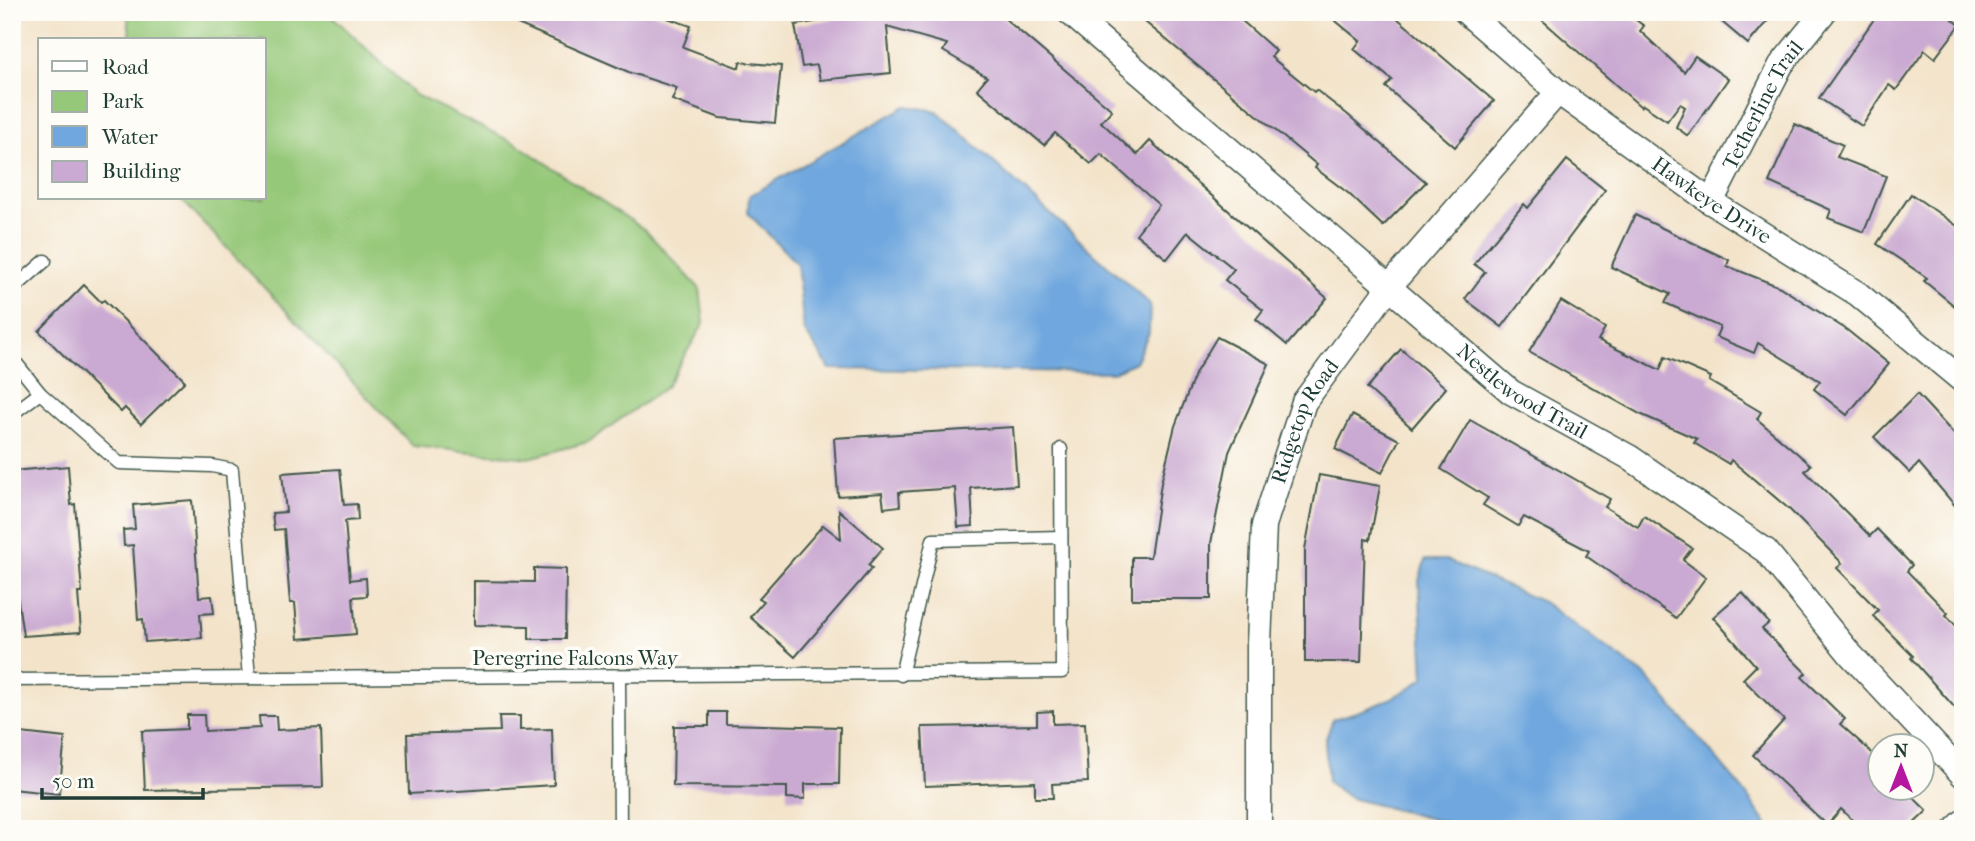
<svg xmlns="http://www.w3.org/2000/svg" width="1975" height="841" font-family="'IM FELL French Canon',serif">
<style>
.green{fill:#95c878;stroke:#5a8256;stroke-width:2}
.water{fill:#70a7de;stroke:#487289;stroke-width:2}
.building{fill:#caaad2}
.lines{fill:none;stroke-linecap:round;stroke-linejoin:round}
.service-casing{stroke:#3f564a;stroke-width:15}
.minor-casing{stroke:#3f564a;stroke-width:27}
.service{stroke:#fff;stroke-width:12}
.minor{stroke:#fff;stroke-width:24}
.labels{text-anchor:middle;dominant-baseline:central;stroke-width:7;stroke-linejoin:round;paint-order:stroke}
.street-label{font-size:21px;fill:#1f3d34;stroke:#fdfcf7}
</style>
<rect width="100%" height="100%" fill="#fdfcf7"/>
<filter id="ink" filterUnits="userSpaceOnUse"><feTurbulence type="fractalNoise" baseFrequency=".0143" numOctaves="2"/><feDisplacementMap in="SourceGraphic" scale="14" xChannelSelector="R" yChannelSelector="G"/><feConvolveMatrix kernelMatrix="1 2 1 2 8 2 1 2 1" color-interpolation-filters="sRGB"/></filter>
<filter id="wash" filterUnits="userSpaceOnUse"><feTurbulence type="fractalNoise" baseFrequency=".00686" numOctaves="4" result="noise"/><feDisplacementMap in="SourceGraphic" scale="28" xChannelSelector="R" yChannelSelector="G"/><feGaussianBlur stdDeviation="1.57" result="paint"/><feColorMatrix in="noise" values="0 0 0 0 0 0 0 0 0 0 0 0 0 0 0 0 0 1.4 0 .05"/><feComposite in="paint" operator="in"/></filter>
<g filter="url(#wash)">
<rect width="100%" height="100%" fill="#f3e3c9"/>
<!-- green -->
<path class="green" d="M127 12H328L415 95 517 144 645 230 700 289 704 323 666 387 588 442 529 458 413 446 180 198H264V40H131Z"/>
<!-- water -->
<g class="water">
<path d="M906 106 937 111 1150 304 1149 333 1135 362 1114 372 830 369 804 330 797 264 748 213 749 196Z"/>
<path d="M1425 560H1446L1543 602 1647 677 1744 791 1770 829H1471L1350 798 1328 782 1325 741 1333 719C1367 710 1396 699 1424 678L1419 581Z"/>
</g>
<g id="blocks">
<!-- building -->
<g class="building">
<path d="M490 12H650L691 26 683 47 739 68 740 62 781 66 775 123 720 118 672 100 677 88 631 73Z"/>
<path d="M845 12H997L1112 110 1101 122 1137 155 1150 141 1327 298 1287 345 1256 319 1263 310 1225 280 1234 269 1188 232 1167 259 1136 234 1159 205 1101 154 1091 164 1055 133 1044 145 977 89 987 77 943 51 947 44 887 27 891 73 820 80 817 65 802 67 795 25 846 17Z"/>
<path d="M1133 12H1232L1276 51 1271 57 1314 92 1316 90 1347 114 1426 182 1383 226 1348 193 1315 168 1317 165Z"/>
<path d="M1325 12H1390L1494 101 1455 147 1386 87 1392 80 1354 49 1360 41Z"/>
<path d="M1533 12H1625L1644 26 1640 31 1684 72 1695 56 1728 79 1688 136 1676 127 1685 107 1680 104 1667 121 1643 105 1641 107Z"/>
<path d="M1710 12H1775L1748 44Z"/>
<path d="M1879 12H1943L1960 25 1935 58 1925 50 1896 90 1889 85 1862 126 1819 98Z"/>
<path d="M1795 124 1843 145 1837 157 1886 176 1864 232 1828 218 1831 210 1769 182Z"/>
<path d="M1567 160 1605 190 1502 327 1465 299 1485 272 1474 264 1524 204 1528 208Z"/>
<path d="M1911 194 1963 230V298L1956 307 1924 281 1927 278 1877 244Z"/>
<path d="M1635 215 1729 260 1727 266 1780 287 1847 330 1889 364 1847 415 1814 389 1820 381 1758 343 1754 353 1716 337 1720 327 1665 303 1670 294 1611 267Z"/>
<path d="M84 285 101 302 104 300 185 381 141 424 125 408 121 412 39 331Z"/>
<path d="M1561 301 1605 328 1598 340 1660 370 1665 357 1711 377 1709 381 1761 412 1757 419 1811 465 1805 471 1870 536 1877 529 1912 565 1907 571 1948 613 1946 615 1963 633V717L1911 658 1913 656 1873 616 1878 610 1837 568 1842 563 1789 509 1731 460 1729 464 1694 443 1697 439 1640 414 1529 352Z"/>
<path d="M1217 337 1269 364 1229 452 1211 543V599H1132V557H1150L1161 483 1175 426 1196 372Z"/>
<path d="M1401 349 1446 388 1412 428 1367 388Z"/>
<path d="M1917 394 1963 444V515L1919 463 1910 473 1874 437Z"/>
<path d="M1352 415 1399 440 1382 473 1335 449Z"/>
<path d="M1470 420 1610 499 1605 507 1638 527 1644 516 1692 548 1683 560 1706 577 1676 618 1586 556 1589 551 1524 517 1518 526 1483 505 1488 498 1441 469Z"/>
<path d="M1013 427 1017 485 971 488 973 526 958 527 955 488 899 492 900 506 884 508 882 493 838 496 834 438Z"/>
<path d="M68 466 71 505 75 504 82 593H78L81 632 23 636 12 559V471Z"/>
<path d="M340 469 344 505 357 504 358 520 345 521 350 580 366 578 367 596 353 597 356 634 298 639 295 603H290L284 529 274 530 272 513 286 512 282 473Z"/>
<path d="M1319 475 1380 486 1370 540 1365 539 1361 662H1305V549Z"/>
<path d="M192 500 199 597 212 596 214 613 200 614 202 638 145 642 143 619 138 620 133 545 124 546 123 530 135 529 133 505Z"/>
<path d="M839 510 883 548 868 565 872 568 795 657 750 617 764 601 759 598 823 525 841 539Z"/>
<path d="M534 568 566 569 565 639H529V626L474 625V581L534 582Z"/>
<path d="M1742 592 1769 623 1762 629 1806 673 1802 677 1845 719 1840 724 1880 760V788H1904L1927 811 1908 829H1862L1841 809 1827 825 1753 755 1784 720 1743 679 1756 666 1713 617Z"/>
<path d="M1053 711V724L1085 723 1088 782 1052 784 1053 798H1035V782L925 786 922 727 1037 725V712Z"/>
<path d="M709 712H726V724L840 727 839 784H805V799L787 798V787L673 786 674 726H709Z"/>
<path d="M187 715H204L205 731 260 728 259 716H276L277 730 321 728 323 787 145 790 142 731 187 729Z"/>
<path d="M499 716H520V730L552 729 554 785 409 794 407 734 500 731Z"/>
<path d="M12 732 65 738 59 794 12 789Z"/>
</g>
</g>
</g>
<g filter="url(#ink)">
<use href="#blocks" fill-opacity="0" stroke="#3f564a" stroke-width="2"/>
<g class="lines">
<defs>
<g id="service">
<path d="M12 290 45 261"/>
<path d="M12 358 40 393 119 463 212 466 232 470 249 678"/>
<path d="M12 414 40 393"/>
<path d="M901 675 933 540 1061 537"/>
<path d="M619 677 620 829"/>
<path d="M12 680 1062 672 1061 449"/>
</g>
<g id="minor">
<path id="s1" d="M1069 12 1511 392 1629 457 1766 551 1850 654 1963 775"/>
<path id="s2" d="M1466 12 1558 92 1711 202 1858 294 1963 381"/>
<path id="s3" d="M1711 202 1781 65 1824 12"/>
<path id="s4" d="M1259 829V643L1264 525 1304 402 1389 287 1558 92"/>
<path d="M1956 829 1963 822"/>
</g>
</defs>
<!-- service casing -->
<use href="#service" class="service-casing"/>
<!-- minor casing -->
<use href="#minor" class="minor-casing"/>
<!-- service -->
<use href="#service" class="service"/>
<!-- minor -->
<use href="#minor" class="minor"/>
</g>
</g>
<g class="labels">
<!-- street labels -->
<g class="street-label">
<text stroke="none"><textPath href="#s3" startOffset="110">Tetherline Trail</textPath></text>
<text stroke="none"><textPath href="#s2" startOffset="310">Hawkeye Drive</textPath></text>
<text stroke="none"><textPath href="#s1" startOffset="592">Nestlewood Trail</textPath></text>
<text stroke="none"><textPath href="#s4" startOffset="416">Ridgetop Road</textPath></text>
<text x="575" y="658">Peregrine Falcons Way</text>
</g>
</g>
<!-- margin -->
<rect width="1975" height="841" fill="none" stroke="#fdfcf7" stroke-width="42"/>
<!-- legend -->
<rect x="38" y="38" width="228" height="161" fill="#fdfcf7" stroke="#a4b0a9" stroke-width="2"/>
<rect x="52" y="61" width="35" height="10" fill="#ffffff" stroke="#a4b0a9" stroke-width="2"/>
<text x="102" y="74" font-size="21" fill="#1f3d34">Road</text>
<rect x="52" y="91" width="35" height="21" fill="#95c878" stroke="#a4b0a9" stroke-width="2"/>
<text x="102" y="108" font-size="21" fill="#1f3d34">Park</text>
<rect x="52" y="126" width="35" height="21" fill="#70a7de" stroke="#a4b0a9" stroke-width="2"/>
<text x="102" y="144" font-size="21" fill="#1f3d34">Water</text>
<rect x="52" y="161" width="35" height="21" fill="#caaad2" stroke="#a4b0a9" stroke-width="2"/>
<text x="102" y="178" font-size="21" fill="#1f3d34">Building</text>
<!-- north arrow -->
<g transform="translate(1901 767)"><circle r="33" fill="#fdfcf7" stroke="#a4b0a9" stroke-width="2"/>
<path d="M0-5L12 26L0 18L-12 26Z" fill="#b5179e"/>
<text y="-10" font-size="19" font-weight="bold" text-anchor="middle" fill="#1f3d34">N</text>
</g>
<!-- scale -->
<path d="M42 788v10h161v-10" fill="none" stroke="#1f3d34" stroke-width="3.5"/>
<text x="52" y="788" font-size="21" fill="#1f3d34" stroke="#fdfcf7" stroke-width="5" paint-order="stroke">50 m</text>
</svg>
